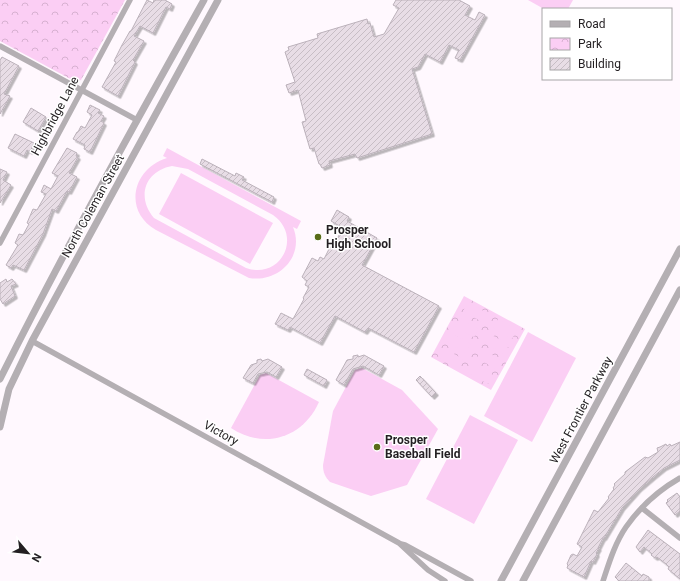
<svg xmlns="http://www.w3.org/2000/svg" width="680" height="581" font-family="Roboto,sans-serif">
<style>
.park{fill:url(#park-crowns)}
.pitch{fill:#fbcef4;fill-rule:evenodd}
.building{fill:url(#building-hatch);stroke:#bbb1ba;filter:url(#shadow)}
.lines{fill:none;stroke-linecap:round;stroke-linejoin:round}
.minor{stroke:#b4afb3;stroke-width:5.5}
.tertiary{stroke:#b4afb3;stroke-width:7}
.poi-dot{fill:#596c18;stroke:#fff;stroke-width:1.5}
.labels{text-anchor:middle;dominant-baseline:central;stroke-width:3;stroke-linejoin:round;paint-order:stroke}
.street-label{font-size:12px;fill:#231f22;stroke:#fff}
.poi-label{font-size:12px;font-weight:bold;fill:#231f22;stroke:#fff;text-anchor:start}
</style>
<defs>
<pattern id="park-crowns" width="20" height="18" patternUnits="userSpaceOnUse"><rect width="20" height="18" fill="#fbcef4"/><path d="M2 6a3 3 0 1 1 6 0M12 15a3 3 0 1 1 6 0" fill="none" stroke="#d7b0d1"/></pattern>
<pattern id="building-hatch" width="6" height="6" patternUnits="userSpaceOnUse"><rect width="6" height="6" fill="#e8dde6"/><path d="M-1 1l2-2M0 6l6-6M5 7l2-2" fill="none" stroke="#c7bdc5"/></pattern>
<filter id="shadow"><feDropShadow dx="2.5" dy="2.5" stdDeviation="0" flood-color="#0004"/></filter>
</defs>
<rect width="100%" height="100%" fill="#fff8fe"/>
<!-- park -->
<g class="park">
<path d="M0 0H125L81 80 76 82 0 41Z"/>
<path d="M464 296 525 329 491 390 431 357Z"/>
</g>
<!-- pitch -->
<g class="pitch">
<path d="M528 0H573L568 9H544Z"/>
<path d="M167 148 301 221 297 229 293 227C305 256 279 283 249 278L156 230C123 211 132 169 167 158L163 156ZM172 166 188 169 273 215C303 236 281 280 246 268L154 218C136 197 145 171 172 166Z"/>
<path d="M181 173 273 223 250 264 159 214Z"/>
<path d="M468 302 487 313 482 322 463 311Z"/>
<path d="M460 318 479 329 474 337 455 327Z"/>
<path d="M498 319 517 330 512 339 493 328Z"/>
<path d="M528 332 576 358 532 442 484 416Z"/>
<path d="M452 333 471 344 466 353 447 342Z"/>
<path d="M490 334 509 345 504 354 485 343Z"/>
<path d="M443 348 463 359 458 368 438 357Z"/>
<path d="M482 349 501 360 496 369 477 358Z"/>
<path d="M473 364 493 375 488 384 468 373Z"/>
<path d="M362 368 402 390 438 429 407 485 371 496 330 482C325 477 323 472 323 465L333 411 355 370Z"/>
<path d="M266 373 319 402C303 438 264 450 231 428L260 375Z"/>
<path d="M470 415 518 440 474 524 426 499Z"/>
</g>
<!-- building -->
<g class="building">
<path d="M147 0 153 3 154 0H165L172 4 170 9 166 7 153 33 140 26 134 36 144 41 133 60 135 62 118 96 102 87 116 62 114 61 122 45 130 31H131Z"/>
<path d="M396 0H459L470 6 465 15 475 20 479 12 485 15 460 60 455 58 459 50 449 45 440 62 425 54 418 67 412 69 432 134 357 158 355 154 329 161 330 165 322 168 320 164H319L314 148 310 149 302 122 306 121 298 90 289 93 286 85 295 82 285 52 289 50 288 47 318 38 317 34 367 19 368 24 370 23 374 37 384 34 399 8 393 5Z"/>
<path d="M2 57 19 66 4 94 10 96 0 114V60Z"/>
<path d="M90 105 100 110 98 113 104 116 101 121 104 123 90 152 84 149 85 145 73 139 77 132H78L81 126 85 128 92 115 87 112Z"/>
<path d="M31 108 46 117 38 131 23 122Z"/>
<path d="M15 134 34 143 30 152 27 150 24 156 8 148Z"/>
<path d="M67 148 77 153 76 156 78 157 69 173 77 177 69 192 67 191 56 211 52 209 43 234 24 270 13 265 11 268 6 265 18 245 15 243 19 234 23 235 29 224 27 223 33 209 37 210 46 194 41 192 44 185 51 189 58 176 52 173Z"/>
<path d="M202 159 235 176 236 173 244 177 242 180 274 197 272 202 200 164Z"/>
<path d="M0 169 7 172 3 180 11 185 0 203Z"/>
<path d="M337 210 349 217 347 221 377 238 362 265 439 306 414 352 368 328 365 332 335 316 320 343 290 327 288 330 275 324 281 313 293 319 304 299 303 298 309 287 305 285 307 281 302 277 312 258 318 261 320 257 324 259 330 247 332 248 343 228 331 221Z"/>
<path d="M6 279 7 282 12 279 16 284 11 286 15 296 3 304 0 299V283Z"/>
<path d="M358 355V357L364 355 384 366 379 375 363 366 353 369 344 385 336 380 347 360 353 359V356Z"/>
<path d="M261 359 262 361 268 359 282 367 276 377 267 372 258 374 253 383 243 378 251 365 257 363V360Z"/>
<path d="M307 369 327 380 324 386 304 375Z"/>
<path d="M420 376 436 393 432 397 416 380Z"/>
<path d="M680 442V460L664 468 653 477 639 489 622 508 604 538H603L598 548H599L596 553 597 554 593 562 591 561 584 577 567 568 568 565 567 564 571 555 573 554 577 556 582 547 577 544 594 510 598 512 609 498 608 497 614 489 613 488 615 485 614 484 625 474V472L645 457 648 458 658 452 657 448 660 447 666 444 667 446 670 444 671 446Z"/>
<path d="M677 493 680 497V511L675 515 666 503 668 501 667 500Z"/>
<path d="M648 530 680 554V579L668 569 669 567 666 564 657 557 655 558 651 555 652 554 644 547 640 552 636 547Z"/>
<path d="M626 563 642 576 643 574 649 577V581H619L615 577Z"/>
</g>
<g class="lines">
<!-- minor -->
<g class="minor">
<path d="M0 46 137 120"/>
<path d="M0 243 130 0"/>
<path d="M32 341 399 543 428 570 445 581"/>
<path d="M642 508 680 538"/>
<path d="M401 544 405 545 471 581"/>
<path d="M603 581C609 563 615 543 626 527 640 507 659 490 680 478"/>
</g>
<!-- tertiary -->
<g class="tertiary">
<path d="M0 379C64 251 134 125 204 0"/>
<path d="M0 427 9 389 32 341 218 0"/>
<path d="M501 581 680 249"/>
<path d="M523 581 680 290"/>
</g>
</g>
<!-- markers -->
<g class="poi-dot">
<circle cx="318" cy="237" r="4"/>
<circle cx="377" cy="447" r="4"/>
</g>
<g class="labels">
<!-- street labels -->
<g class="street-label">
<text transform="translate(55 116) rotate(-62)">Highbridge Lane</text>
<text transform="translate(93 206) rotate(-61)">North Coleman Street</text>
<text transform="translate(581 410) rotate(-62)">West Frontier Parkway</text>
<text transform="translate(221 433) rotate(29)">Victory</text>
</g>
<!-- poi labels -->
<g class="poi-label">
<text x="326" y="230">Prosper<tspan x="326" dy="14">High School</tspan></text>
<text x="385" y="440">Prosper<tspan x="385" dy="14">Baseball Field</tspan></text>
</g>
</g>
<!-- legend -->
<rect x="542" y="8" width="130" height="72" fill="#ffffff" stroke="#a7a5a7"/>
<rect x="550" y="21" width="20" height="6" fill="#b4afb3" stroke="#a7a5a7"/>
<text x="578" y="28" font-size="12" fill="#231f22">Road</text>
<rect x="550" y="38" width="20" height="12" fill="url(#park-crowns)" stroke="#a7a5a7"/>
<text x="578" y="48" font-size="12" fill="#231f22">Park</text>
<rect x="550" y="58" width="20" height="12" fill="url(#building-hatch)" stroke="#a7a5a7"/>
<text x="578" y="68" font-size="12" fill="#231f22">Building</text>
<!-- north arrow -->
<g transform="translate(28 553) rotate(118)" stroke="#ffffff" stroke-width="3" paint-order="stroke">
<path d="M0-3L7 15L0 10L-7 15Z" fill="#231f22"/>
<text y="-6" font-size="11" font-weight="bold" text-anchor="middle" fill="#231f22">N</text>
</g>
</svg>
